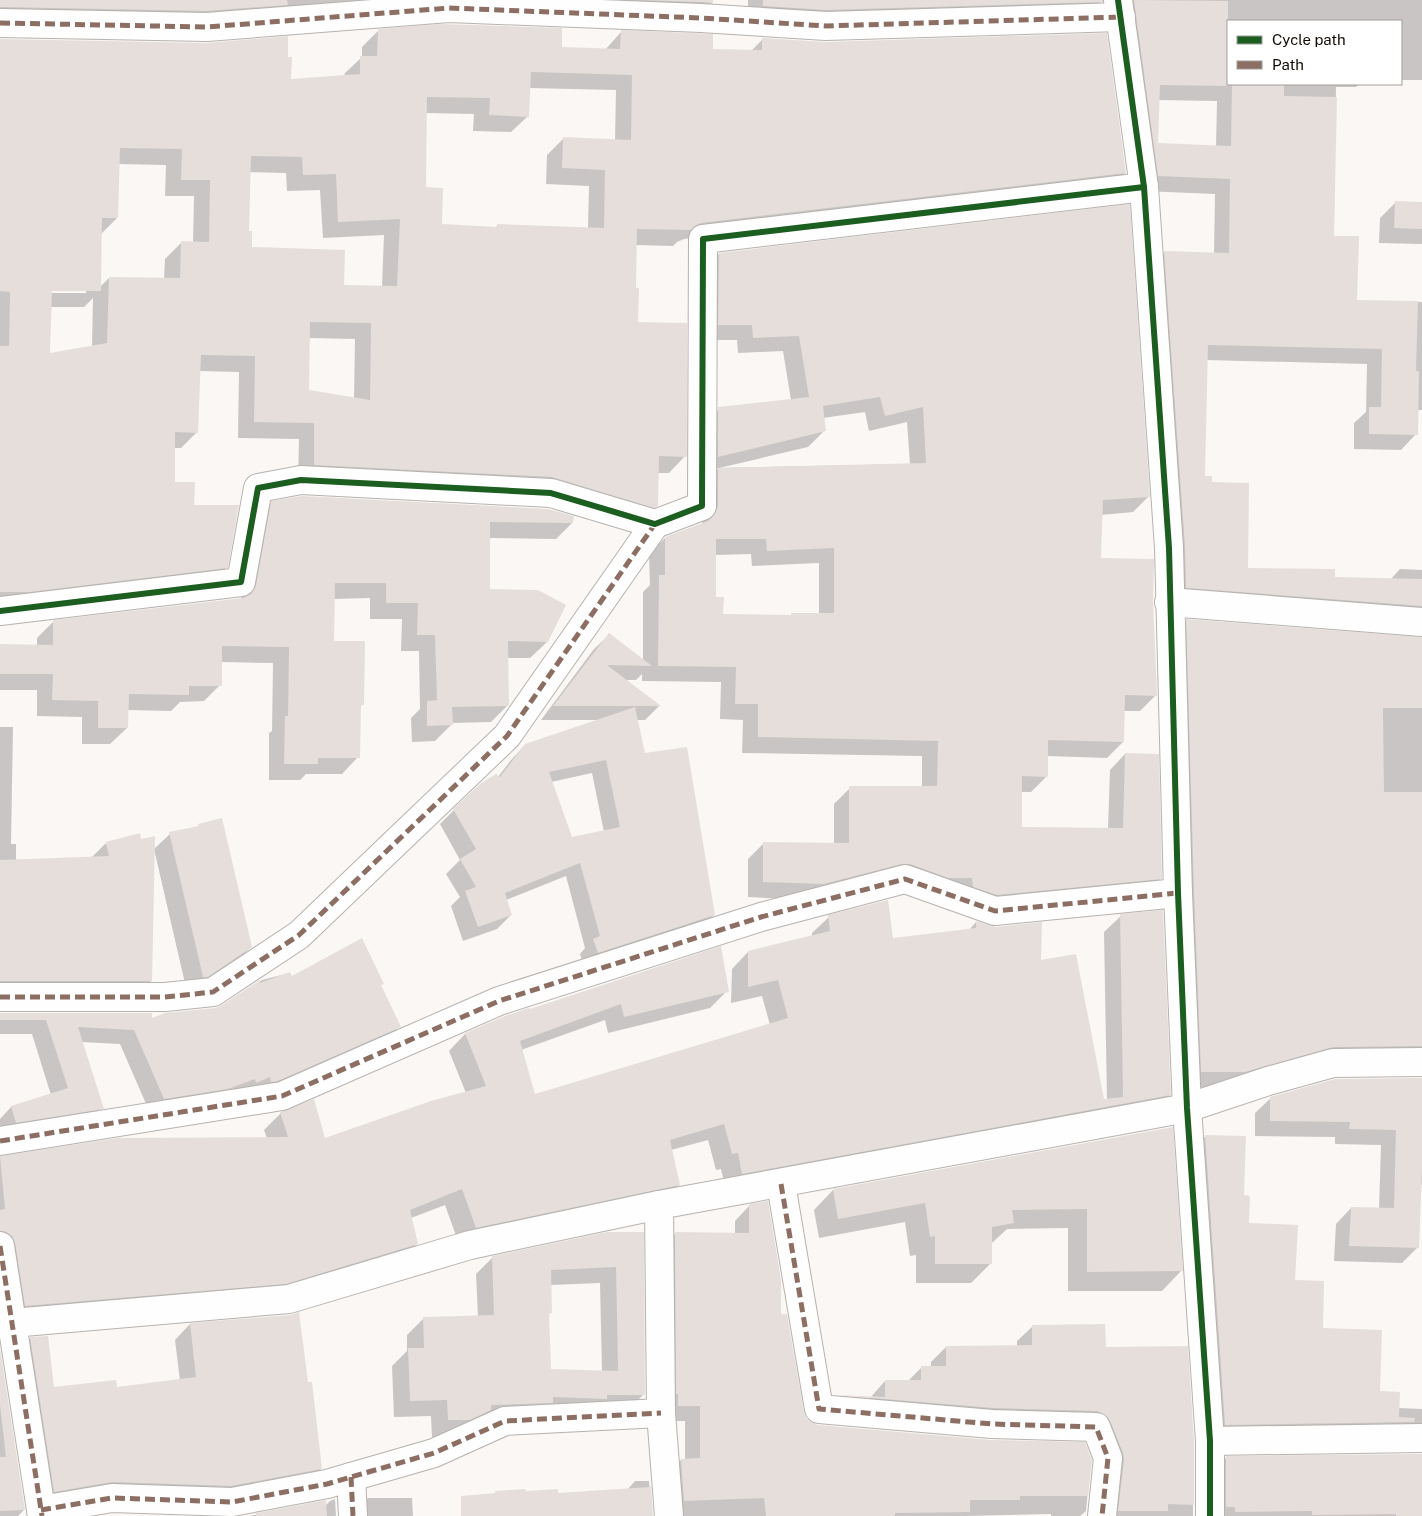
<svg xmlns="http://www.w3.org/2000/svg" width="1422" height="1516" font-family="'Public Sans',sans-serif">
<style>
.shadow{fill:#0003;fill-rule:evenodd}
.building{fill:#e5dedb;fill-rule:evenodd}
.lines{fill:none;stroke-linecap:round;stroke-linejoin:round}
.minor-casing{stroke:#b7b2ae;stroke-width:30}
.minor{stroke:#fefefe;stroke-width:28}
.quiet{stroke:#8d6e63;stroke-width:5;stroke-dasharray:10 5;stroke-linecap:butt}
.cycleway-casing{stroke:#fff;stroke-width:9}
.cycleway{stroke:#1b5e20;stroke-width:6}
</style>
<rect width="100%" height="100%" fill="#faf7f5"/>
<!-- shadow -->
<g class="shadow">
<path d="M0 0H486L0 24Z"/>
<path d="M612 0H712V3L697 18 612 14Z"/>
<path d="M748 0H1102L1086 17 748 21Z"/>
<path d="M1102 0H1422V80H1401V21H1228V84H1359L1356 87H1336L1333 237 1356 301 1422 302V410H1417L1416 434 1401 450 1354 449V423L1366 412 1367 364 1206 360 1204 478 1211 483 1247 569 1333 579 1390 580 1400 569 1422 570V636L1421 631 1171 603 1149 267 1165 252 1214 254 1215 194 1143 191 1109 1ZM1158 100 1217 101 1216 147 1156 144Z"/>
<path d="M379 30 561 49 605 50 621 32 711 50 751 51 763 39 1125 173 1109 189 684 239 677 242 673 246 636 245 635 289 637 323 685 456 669 473H657V506L640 522 535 493 298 481 299 439 238 438 239 372 199 371 197 432 181 448H174V483L193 506 227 567 210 584 0 608V40L287 58 290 80 344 76 345 73 362 57V47ZM529 88 616 90 615 141 563 139 547 155 546 184 589 186 588 229 497 226 495 228 441 225 425 189 426 113 474 114 473 131 511 132 528 116ZM118 164 166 165 165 196H194L193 243H181L165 259 164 279 109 278 100 287 101 234 117 218ZM249 172 286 173 287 191 320 190 323 238 384 235 382 287 342 286 250 248 248 232ZM46 290H86V293H46ZM93 298 92 347 49 355 50 307H84ZM309 338 355 339 354 399 308 391Z"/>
<path d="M1396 202 1422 203V244L1379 243 1380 218Z"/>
<path d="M719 254 1149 496 1133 512 1101 515 1100 559 1152 601 1156 695 1140 711H1123V742L1107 758 1047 756V776L1031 792H1021V828L1108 829 1110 770 1125 754 1161 878 1145 894 981 910 894 880 807 900 748 897V859L764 843 834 844V804L850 788 922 787V756L742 753 743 720 720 719 721 682 642 681V674L636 680H624L659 706 645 720H637L644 755 714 915 700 929 584 966 580 954 585 948 566 876 506 900 511 915 497 929 463 941 451 906 460 897 446 874 460 860 440 824 454 810 498 777 511 760 525 745 600 720H541L594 649 609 635 643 660V592L650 585 649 554 665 538 702 524V485L719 468 910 464 907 422 869 431 865 412 823 418 824 431 808 447 702 472 703 425 719 409 791 400 783 351 738 353 737 340H703V270ZM751 554 752 566 819 563V614L790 616 722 615 714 598 715 555ZM592 773 604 832 571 839 551 782Z"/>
<path d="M272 503 572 523 556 539 489 538V591L547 642 530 658H507V706L491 722 451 723V725L435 741 412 742 411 718 420 709 419 651H401L402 619H370V598L333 599 332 642 363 704 359 708 358 757 342 774H306L300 780H269V733L272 731 273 663 221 662 220 685 204 701 180 702 171 711 127 710V728L110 744H82V717L37 716V690H0V645L37 646V638L53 622 241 599 255 519Z"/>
<path d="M1187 620 1422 639V1076L1421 1070 1415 1064 1229 1087H1186L1172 636Z"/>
<path d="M0 727H13L11 844H16V861L91 858 106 843 151 981 135 997H0Z"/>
<path d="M199 825 251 947 235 963 187 992 154 849 170 834 196 828Z"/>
<path d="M1121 916 1170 1095 1153 1111 726 1190 721 1169 716 1170 708 1140 671 1150 679 1185 662 1201 459 1244 445 1205 411 1218 417 1244 400 1260 268 1300 9 1322 0 1266V1157L117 1139 267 1138 264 1130 281 1113 324 1140 466 1093 449 1051 465 1034 505 1017 727 991 710 1008 608 1033 605 1020 521 1050 535 1096 770 1025 762 996 731 1003 732 969 748 952 812 937V933L829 917 892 940 969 930 976 922 1040 961 1103 1101 1107 1100 1104 932Z"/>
<path d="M289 973 291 977 383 983 380 986 399 1027 385 1041 262 1095 150 1113 120 1044 81 1042 102 1108 88 1123 0 1131V1119L11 1107 51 1095 32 1034H0V1014L150 1020 215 1009 222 1006 262 980Z"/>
<path d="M1422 1079V1185H1420L1418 1247 1402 1263 1334 1261 1336 1224 1351 1208 1379 1209 1381 1145 1335 1144V1137L1255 1136V1113L1271 1098Z"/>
<path d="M1171 1128 1181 1271 1162 1291H1068V1228L1007 1229 993 1242 991 1243V1263L971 1283H916V1255L910 1256 905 1222 819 1238 814 1210 833 1190Z"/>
<path d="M1205 1137H1244L1243 1197 1247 1225 1294 1282 1322 1329 1379 1392 1398 1408 1422 1409V1446L1211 1438 1191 1150Z"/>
<path d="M750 1205 805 1418 810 1423 817 1426 1091 1460 1086 1511 1080 1516H1051V1514L966 1516H669L666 1475 681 1460H685V1421H663L660 1249 675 1234H735V1221Z"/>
<path d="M642 1233 644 1394 627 1411 452 1436 432 1437 431 1416 394 1417 392 1366 407 1351V1335L424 1318 478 1317 476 1274 493 1257ZM600 1283 602 1371H550L547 1316 551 1312 550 1285Z"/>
<path d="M190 1324 321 1469 305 1484 39 1506 15 1353 31 1338 53 1389 116 1388 180 1381 175 1340Z"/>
<path d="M1033 1326 1105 1348 1193 1442V1516H1105L1096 1437 822 1410 835 1396 870 1398 885 1381H908L922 1367H931V1362L946 1347 1017 1346V1341Z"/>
<path d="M0 1356 24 1510 18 1516H0Z"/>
<path d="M1422 1455V1516H1211V1473L1226 1458Z"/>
<path d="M635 1481H649L652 1516H481V1507L496 1492 557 1494 627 1490Z"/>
<path d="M368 1498H412L413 1516H353V1514Z"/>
<path d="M335 1499 336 1516H249L324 1502 325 1506 330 1501Z"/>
</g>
<!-- building -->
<g class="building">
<path d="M0 0H287L288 5 207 11 0 7Z"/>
<path d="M641 0H713V3L702 2Z"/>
<path d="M763 0H1103V2L826 10 763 6Z"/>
<path d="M1134 0 1228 1V86L1160 85 1158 143 1231 146 1232 84H1284V96L1337 97 1334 236H1359L1357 300 1418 301 1416 371H1419L1418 435 1369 434V407H1381L1382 349 1208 345 1205 476H1212V482L1249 483 1248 568 1335 569V577L1422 579V606L1186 588 1185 547 1164 251 1229 253 1230 179 1158 176Z"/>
<path d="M439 24 562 28V47L620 49 621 30 713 34V49L762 50V38L826 42 1107 33 1126 173 701 223 695 226 691 230 637 229 636 288H639L638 322 687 323V457L659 456 658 506 654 508 552 477 314 465V423L254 422 255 356 201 355 198 433 175 432V482H195L194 505H239L228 568 30 592H0V346H9L10 292 0 291V39L207 43 288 36V57H292L291 79 360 74V56H377L378 29ZM531 72 632 75 631 140 563 137 562 168 605 170 604 228 497 224V227L442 224 443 188 426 187 427 97 490 98 489 115 529 117ZM120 148 182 149 181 180H210L209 242 181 241 180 278 109 277 107 343 50 353 52 291H101L102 218H118ZM251 156 302 157 303 175 336 174 338 222 400 219 397 286 344 285 345 250 252 247V231H249ZM310 322 371 323 370 400 309 390Z"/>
<path d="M1395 201 1422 202V229L1394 228Z"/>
<path d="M1130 204 1150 497 1103 500 1101 558 1154 559 1153 601 1157 696 1125 695 1124 742 1048 740V777L1022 776V827L1123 828 1125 753 1159 754 1162 879 997 895 973 887 972 878H948L910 864H902L824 884 763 882V842L849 843V786H937L938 741 758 737V704H735L736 667 658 666 659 575H665V537L708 521 714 515 718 506V468L926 463 923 407 885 416 880 397 823 406 826 431 718 457V407L809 397 799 336 753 338 752 325H718L719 253ZM716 539H766L767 551 834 548V613H791V615L723 614 724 597H716Z"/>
<path d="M302 496 548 509 574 516 573 523 490 522V589L538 590 566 605 548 642 508 641 509 706 452 707 453 725 427 726V701L437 700 435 635H417L418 603H386V583H335L334 641H365L364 705H361L360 758H318V764H284L285 716H288L289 647 222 646V686H189V695L129 694 128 728H98V701L52 700 53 674H0V644L53 645V620L243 598 251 594 256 585 271 501Z"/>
<path d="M1186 619 1422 637V708H1383L1384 792H1422V1046L1333 1047 1245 1072H1201L1194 892Z"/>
<path d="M609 633 652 666 607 665 661 706H553Z"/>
<path d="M635 707 645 753 687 747 715 915 598 953 593 939 600 936 580 863 505 893 512 915 478 927 465 891 476 887 460 859 476 849 453 809 480 784 496 774 500 777 525 744ZM606 760 620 827 572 837 549 772Z"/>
<path d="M222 818 252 947 208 977H203L169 832 199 826 198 824Z"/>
<path d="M140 833 141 839 155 836 152 981H0V860L109 856 106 842Z"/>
<path d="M888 900 893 938 976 928V921L996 927 1042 922 1041 960 1076 954 1104 1099 1123 1097 1120 914 1163 910 1171 1095 742 1174 738 1153 732 1154 724 1124 670 1140 680 1185 476 1228 462 1189 410 1210 418 1244 286 1284 25 1306 15 1243 12 1236 6 1232 0 1231V1210L5 1209 0 1156 117 1138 288 1137 280 1112 314 1099 325 1138 431 1101 486 1086 465 1033 505 1016 529 1008 530 1009 721 946 729 992 624 1017 621 1004 520 1041 535 1094 788 1018 778 980 748 987V951L830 931 828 915Z"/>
<path d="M362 938 384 984 381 985 401 1027 278 1081 271 1082 270 1077 256 1083 255 1079 228 1089 164 1099 134 1030 78 1027 104 1109 16 1123 11 1106 68 1088 46 1020H0V1013H152V1018L165 1013 215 1008 222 1005 260 980V983L290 972 292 976Z"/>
<path d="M1422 1078V1169L1419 1248 1349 1246 1351 1207 1394 1208 1396 1130 1349 1129 1350 1122 1270 1121V1097L1335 1079Z"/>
<path d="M1173 1127 1183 1271 1087 1272V1209L1012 1210 1014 1223 992 1227V1264H935V1236L930 1237 925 1203 838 1219 833 1189Z"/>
<path d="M1205 1135 1246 1136 1244 1195 1250 1196 1249 1223 1298 1225 1295 1280 1324 1281 1323 1328 1382 1330 1380 1391 1400 1392 1399 1417 1415 1418 1414 1422 1225 1425Z"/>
<path d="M768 1201 781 1280V1314H787L804 1412 806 1418 811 1422 818 1425 991 1440 1085 1442 1092 1460 1088 1496H1020V1500H970V1512L895 1513V1516H766L764 1498 684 1501 681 1459 700 1458V1406H678V1394H676L675 1232 749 1233V1204Z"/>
<path d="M607 1232H644L645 1395H607V1399L553 1397V1403L491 1405V1410L470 1420H448L447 1400 410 1401 408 1348H424L423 1317 494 1315 492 1256ZM616 1267 618 1371 551 1369 549 1313H552L551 1270Z"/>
<path d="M299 1312 308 1382H312L322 1469 231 1486 112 1482 54 1492 30 1337 48 1336 54 1387 116 1380 117 1387 196 1377 190 1323 290 1315Z"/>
<path d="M1105 1324 1106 1347 1188 1346 1194 1442V1505L1168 1504V1511H1118L1124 1460 1123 1453 1110 1421 1105 1415 1097 1411 993 1408 835 1395 885 1397V1380H921V1366H946V1346L1032 1345V1325Z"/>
<path d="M0 1348 25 1510 0 1511V1457H6L0 1405Z"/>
<path d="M1422 1454V1516H1396V1514L1312 1515V1511L1235 1512V1507H1226V1456Z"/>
<path d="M651 1487 653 1516H461V1496L496 1493 495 1491 525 1489 526 1491 558 1489V1493Z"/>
<path d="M326 1500 327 1516H256V1513Z"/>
</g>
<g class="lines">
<defs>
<g id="minor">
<path d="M1118 0 1144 187 1169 548 1178 893 1187 1108 1210 1441V1516"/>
<path d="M0 23 207 27 449 8 701 18 826 26 1121 17"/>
<path d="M1169 602 1422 622"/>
<path d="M0 611 241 582 258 488 301 480 551 493 655 524 702 506 703 239 1144 187"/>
<path d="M0 997H165L213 992 299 935 507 736 655 524"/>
<path d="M0 1141 282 1096 499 1001 761 917 905 879 995 911 1178 893"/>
<path d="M781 1184 819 1409 992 1424 1096 1427 1108 1458 1102 1516"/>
<path d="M659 1205 661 1413 669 1516"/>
<path d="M0 1246 42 1516"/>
<path d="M0 1324 289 1299 470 1245 659 1205 1187 1108 1268 1081 1333 1063 1422 1062"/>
<path d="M1210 1441 1422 1438"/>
<path d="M351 1477 353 1516"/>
<path d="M41 1510 112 1498 232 1502 327 1484 434 1453 505 1421 661 1413"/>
</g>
</defs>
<!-- minor casing -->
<use href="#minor" class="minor-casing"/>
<!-- minor -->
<use href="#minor" class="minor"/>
<!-- quiet -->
<g class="quiet">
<path d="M0 23 207 27 449 8 701 18 826 26 1121 17"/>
<path d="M0 997H165L213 992 299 935 507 736 655 524"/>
<path d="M0 1141 282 1096 499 1001 761 917 905 879 995 911 1178 893"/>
<path d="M781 1184 819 1409 992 1424 1096 1427 1108 1458 1102 1516"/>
<path d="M0 1246 42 1516"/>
<path d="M351 1477 353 1516"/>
<path d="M41 1510 112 1498 232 1502 327 1484 434 1453 505 1421 661 1413"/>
</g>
<defs>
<g id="cycleway">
<path d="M1118 0 1144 187 1169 548 1178 893 1187 1108 1210 1441V1516"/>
<path d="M0 611 241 582 258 488 301 480 551 493 655 524 702 506 703 239 1144 187"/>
</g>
</defs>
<!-- cycleway casing -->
<use href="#cycleway" class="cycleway-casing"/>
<!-- cycleway -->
<use href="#cycleway" class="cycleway"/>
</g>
<!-- legend -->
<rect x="1227" y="20" width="175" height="65" fill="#ffffff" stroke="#a09d9b"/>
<rect x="1237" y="36" width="25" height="8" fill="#1b5e20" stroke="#a09d9b"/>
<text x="1272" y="45" font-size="15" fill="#120b05">Cycle path</text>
<rect x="1237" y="61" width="25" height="8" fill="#8d6e63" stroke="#a09d9b"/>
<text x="1272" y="70" font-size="15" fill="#120b05">Path</text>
</svg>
